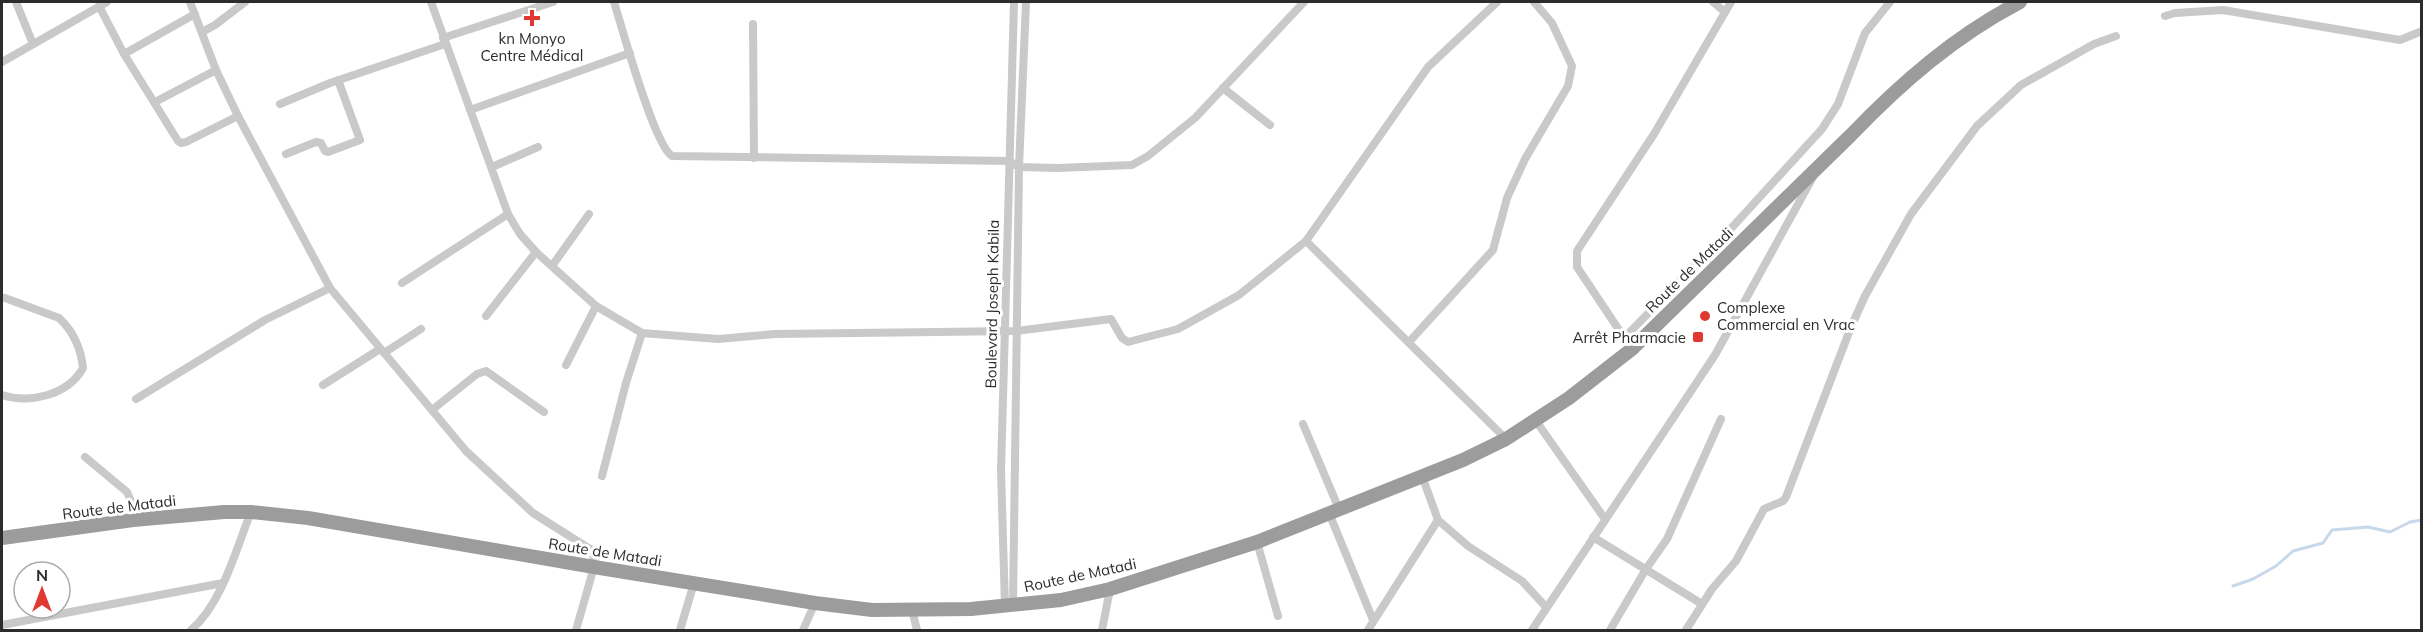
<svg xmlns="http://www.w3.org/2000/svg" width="2423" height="632" font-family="Mulish,sans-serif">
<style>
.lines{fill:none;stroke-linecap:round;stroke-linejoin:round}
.stream{stroke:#c6d8ea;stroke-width:3}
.minor{stroke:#c9c9c9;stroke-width:8}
.trunk{stroke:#9c9c9c;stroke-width:14}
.poi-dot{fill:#e13931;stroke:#fff;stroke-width:2}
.labels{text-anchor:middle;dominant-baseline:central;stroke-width:6;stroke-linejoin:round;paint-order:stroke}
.poi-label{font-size:15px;fill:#2c2c2c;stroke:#fff}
.street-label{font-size:15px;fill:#2c2c2c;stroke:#fff}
</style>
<rect width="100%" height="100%" fill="#fff"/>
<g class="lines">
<!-- stream -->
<path class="stream" d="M2233 586 2253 579 2276 566 2293 551 2323 543 2332 530 2368 527 2390 532 2410 522 2422 520"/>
<!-- minor -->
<g class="minor">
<path d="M16 2 33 44"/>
<path d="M190 2 216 70 238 116 330 288 466 451 533 513 593 551 594 567 576 630"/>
<path d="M431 2 508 214 520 234 536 252 596 306 642 333 718 339 775 334 1016 331 1111 319 1122 338 1128 342 1178 329 1239 295 1306 241 1428 67 1497 2"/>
<path d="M614 2C622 28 654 145 672 156L1009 161 1019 167 1058 168 1132 165 1148 156 1195 118 1304 2"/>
<path d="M1713 2 1725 12"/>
<path d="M99 6 124 54 178 141 181 143 186 142 238 116"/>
<path d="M2165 16 2175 13 2223 10 2400 40 2422 31"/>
<path d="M753 24 754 158"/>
<path d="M202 32 215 25 245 2"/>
<path d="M443 38 553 2"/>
<path d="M124 54 195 14"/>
<path d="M2 62 107 2"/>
<path d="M1223 88 1270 125"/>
<path d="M155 102 216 70"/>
<path d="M280 104 330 83 445 44"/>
<path d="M470 110 630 53"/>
<path d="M286 154 316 142 321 143 325 151 328 152 360 140 338 80"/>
<path d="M492 167 538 147"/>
<path d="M1306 241 1506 439"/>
<path d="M552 266 589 214"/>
<path d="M402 283 508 214"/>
<path d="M486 316 536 252"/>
<path d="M1624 338 1726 234 1822 129 1838 104 1865 33 1890 2"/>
<path d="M1409 342 1493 250 1507 198 1525 159 1568 86 1572 66 1552 23 1534 2"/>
<path d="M1627 342 1577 267V251L1654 134 1731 2"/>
<path d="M384 353 421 329"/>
<path d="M566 365 596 306"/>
<path d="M323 385 380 349"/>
<path d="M2 395C30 404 68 395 83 368 81 349 73 331 59 318L5 298"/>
<path d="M136 399 265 320 330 288"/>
<path d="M432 410 477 374 486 371 544 412"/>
<path d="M1536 421 1605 519"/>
<path d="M1303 424 1339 509"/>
<path d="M85 457 127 492 131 501 133 520"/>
<path d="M602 476 626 383 642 333"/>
<path d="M1422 476 1438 520 1468 546 1522 581 1546 607"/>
<path d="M1329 513 1373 620"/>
<path d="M1593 537 1702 604"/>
<path d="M1257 542 1278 616"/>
<path d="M1013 606 1019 167 1026 2"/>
<path d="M1005 607 1001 471 1014 2"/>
<path d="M912 610 917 630"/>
<path d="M2 625 223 583"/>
<path d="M191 630C222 604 236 549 251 512"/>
<path d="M680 630 694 583"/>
<path d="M803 630 815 603"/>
<path d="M1102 630 1110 589"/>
<path d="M1368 630 1438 520"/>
<path d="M1532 630 1715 355 1813 177"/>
<path d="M1610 630 1646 569 1667 539 1721 419"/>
<path d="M1686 630 1712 589 1736 561 1764 509 1783 501 1786 497 1851 327 1865 296 1911 214 1977 126 2021 85 2094 44 2116 36"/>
</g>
<!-- trunk -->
<path class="trunk" d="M2 538 133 520 224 512H251L308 518 594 567 815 603 872 610 971 609 1061 600 1110 589 1257 542 1463 460 1506 439 1569 398 1632 349 1851 135C1902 82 1955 36 2020 2"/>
</g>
<!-- markers -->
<g class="poi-dot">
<path d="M529 9h6v6h6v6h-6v6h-6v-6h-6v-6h6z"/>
<circle cx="1705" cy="316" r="6"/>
<rect x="1692" y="331" width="12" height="12" rx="3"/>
</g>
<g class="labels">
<!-- poi labels -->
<g class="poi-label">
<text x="532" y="38">kn Monyo<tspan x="532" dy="17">Centre Médical</tspan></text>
<text x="1717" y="307" text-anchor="start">Complexe<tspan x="1717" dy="17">Commercial en Vrac</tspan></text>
<text x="1686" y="337" text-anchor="end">Arrêt Pharmacie</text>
</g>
<!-- street labels -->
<g class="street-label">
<text transform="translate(1689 270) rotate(-44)">Route de Matadi</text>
<text transform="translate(992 304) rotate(-89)">Boulevard Joseph Kabila</text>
<text transform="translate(119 507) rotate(-7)">Route de Matadi</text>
<text transform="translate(605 552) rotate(9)">Route de Matadi</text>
<text transform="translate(1080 575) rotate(-12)">Route de Matadi</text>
</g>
</g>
<!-- border -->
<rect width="2423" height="632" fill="none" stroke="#2c2c2c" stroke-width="6"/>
<!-- north arrow -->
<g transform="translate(42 590)"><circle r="28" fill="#ffffff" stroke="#ababab" stroke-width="1.5"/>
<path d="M0-4.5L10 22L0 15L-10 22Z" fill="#e13931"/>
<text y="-9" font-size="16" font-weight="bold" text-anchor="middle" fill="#2c2c2c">N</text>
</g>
</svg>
